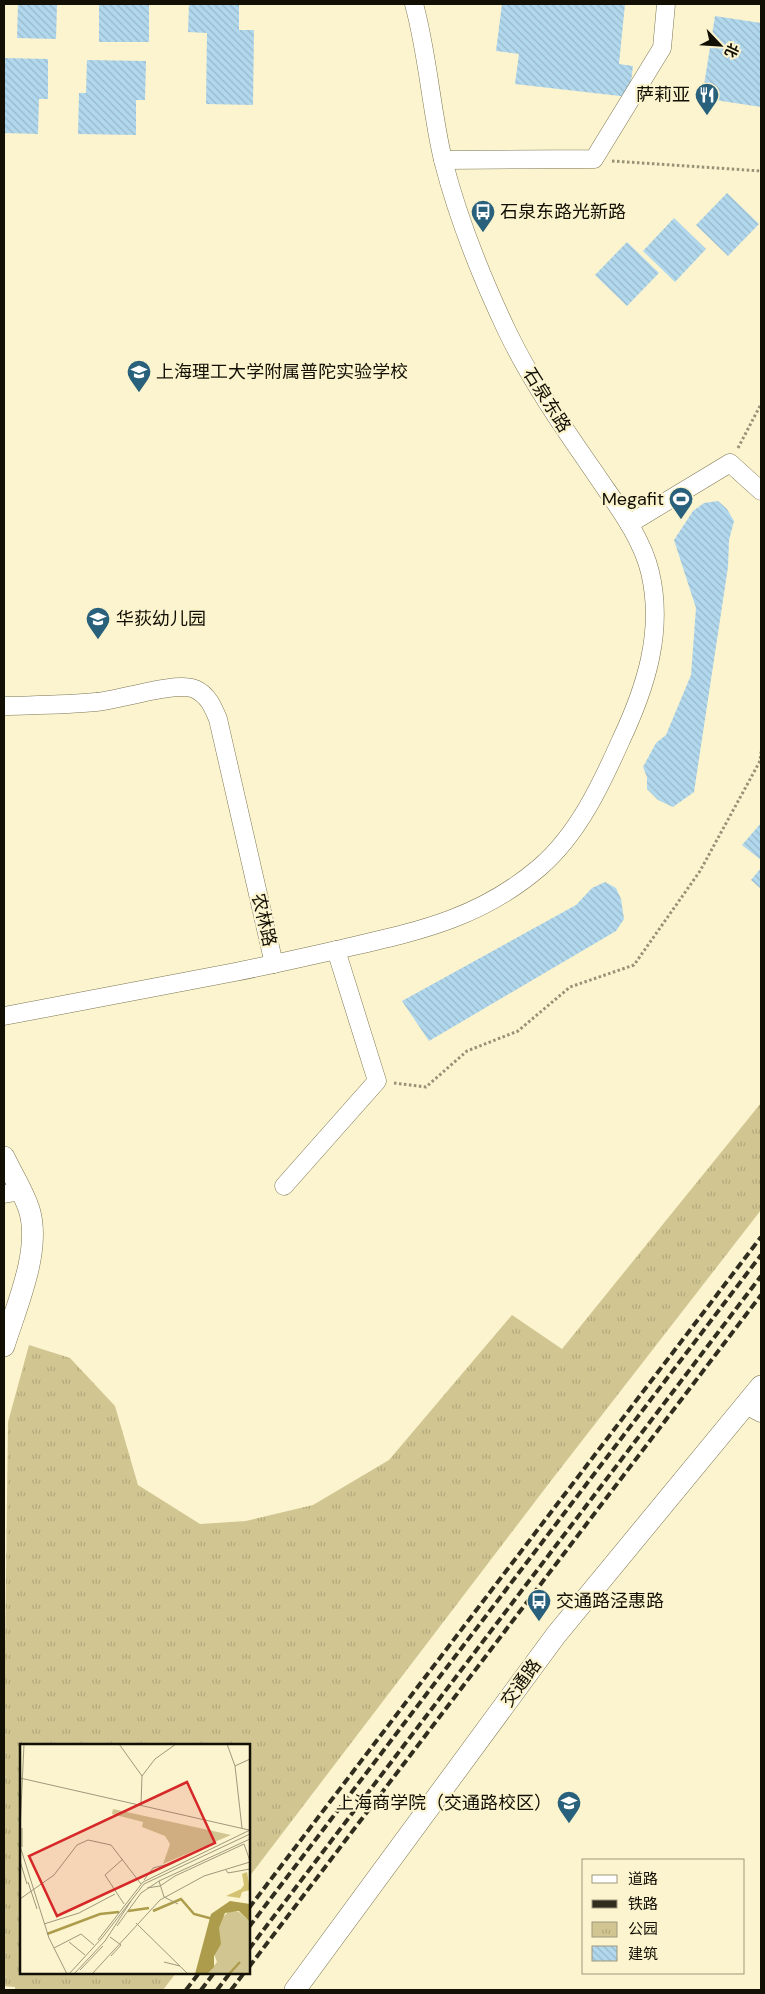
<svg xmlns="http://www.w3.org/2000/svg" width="765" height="1994" font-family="'DM Sans','Noto Sans SC',sans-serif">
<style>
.park{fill:url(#park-tufts)}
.building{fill:url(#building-back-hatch)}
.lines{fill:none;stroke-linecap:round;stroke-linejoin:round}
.minor-casing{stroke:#7d7654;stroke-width:19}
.major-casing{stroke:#7d7654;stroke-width:22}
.path{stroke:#979277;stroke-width:3;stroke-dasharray:2.5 2.5;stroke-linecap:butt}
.minor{stroke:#fff;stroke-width:18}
.major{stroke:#fff;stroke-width:21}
.rail{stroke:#302d1e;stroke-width:4;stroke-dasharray:8 4;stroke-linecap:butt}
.labels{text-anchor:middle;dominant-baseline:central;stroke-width:4.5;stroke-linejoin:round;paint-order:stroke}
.poi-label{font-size:18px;fill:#120f04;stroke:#fbf4ce;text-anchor:start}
.street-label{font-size:18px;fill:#120f04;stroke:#fbf4ce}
.inset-river{fill:none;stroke:#ad9c4b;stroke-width:2.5}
.inset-road{fill:none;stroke:#9e987d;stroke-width:1}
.view{fill:#d62828;fill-opacity:0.15;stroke:#d62828;stroke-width:2.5}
.inset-edge{fill:none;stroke:#120f04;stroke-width:2.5}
</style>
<defs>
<pattern id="park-tufts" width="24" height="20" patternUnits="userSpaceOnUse" patternTransform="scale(1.25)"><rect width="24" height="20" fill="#d1c692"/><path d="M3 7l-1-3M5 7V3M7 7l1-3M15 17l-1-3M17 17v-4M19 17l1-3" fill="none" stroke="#b2a97c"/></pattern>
<pattern id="building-back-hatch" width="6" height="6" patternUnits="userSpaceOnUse" patternTransform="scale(1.25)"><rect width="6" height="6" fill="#b2d8ed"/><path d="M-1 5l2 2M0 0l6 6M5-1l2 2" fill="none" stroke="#98b8ca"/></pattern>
</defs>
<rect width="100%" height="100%" fill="#fbf4ce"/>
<!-- park -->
<path class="park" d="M761 1103V1210L550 1482 249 1877V1745H21V1973H176L163 1990H15V1987L4 1986V1724L8 1422 29 1345 70 1358 115 1406 138 1485 200 1524 246 1521 313 1505 389 1460 512 1315 562 1349Z"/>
<!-- building -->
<g class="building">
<path d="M18 4H57L56 39 17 38Z"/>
<rect x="99" y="4" width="50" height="38"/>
<path d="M189 4H239V30H254L253 105 206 104 207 33 188 32Z"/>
<path d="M502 4H625L619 64 633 66 629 97 515 84 519 54 496 51Z"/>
<path d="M715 16 761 23V107L702 98Z"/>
<path d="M4 58 48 59V99H39L38 134 4 133Z"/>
<path d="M87 60 146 61 145 100H136V135L78 134 79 93H86Z"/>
<path d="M727 193 759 224 728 256 696 225Z"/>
<path d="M674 218 706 249 675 282 643 251Z"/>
<path d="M627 242 659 273 627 306 595 275Z"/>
<path d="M718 501 727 509 734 521 729 540 728 567 694 792 673 807 658 800 647 789V777L643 767 656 743 666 735 691 675 696 608 674 540 693 511 704 503Z"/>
<path d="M761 823V860L742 845Z"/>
<path d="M761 868V889L751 880Z"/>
<path d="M605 882 616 888 621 899 624 919 616 931 429 1041 402 1001 576 905 592 888Z"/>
</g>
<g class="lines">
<defs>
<g id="minor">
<path d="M443 160 594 159 662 48 666 4"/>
<path d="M629 524 730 463 761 491"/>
<path d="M4 706C35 705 66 705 96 702 120 700 175 681 195 689 208 695 213 707 218 719L274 964"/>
<path d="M4 1016C81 1001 158 986 235 972 275 964 314 955 354 946 424 930 483 916 540 867 578 834 601 785 621 740 646 687 664 631 650 572 641 535 615 503 595 473 563 427 531 381 507 331 481 276 458 219 443 160 431 109 428 55 414 4"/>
<path d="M284 1186 377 1081 336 950"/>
<path d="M4 1194 21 1191"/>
<path d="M746 1405 761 1413"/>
</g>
<g id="major">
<path d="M4 1157C12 1174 23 1191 29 1209 42 1250 16 1307 4 1346"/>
<path d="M295 1990 556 1635 761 1386"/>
</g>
</defs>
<!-- minor casing -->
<use href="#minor" class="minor-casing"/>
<!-- major casing -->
<use href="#major" class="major-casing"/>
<!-- path -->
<g class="path">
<path d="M612 161 761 171"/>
<path d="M738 448 761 404"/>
<path d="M394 1083 426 1087 467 1051 518 1031 570 987 634 965 700 871 760 761 761 752"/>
</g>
<!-- minor -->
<use href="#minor" class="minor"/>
<!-- major -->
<use href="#major" class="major"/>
<!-- rail -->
<g class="rail">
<path d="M249 1908 761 1237"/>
<path d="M249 1927 761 1255"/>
<path d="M249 1949 761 1276"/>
<path d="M249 1967 761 1295"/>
<path d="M186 1990 199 1973"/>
<path d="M201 1990 214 1973"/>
<path d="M217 1990 230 1973"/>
<path d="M231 1990 244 1973"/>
</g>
</g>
<!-- icons -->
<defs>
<symbol id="restaurant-pin" viewBox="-11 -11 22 30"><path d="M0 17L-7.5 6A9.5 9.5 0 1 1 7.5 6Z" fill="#29607b" stroke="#fbf4ce"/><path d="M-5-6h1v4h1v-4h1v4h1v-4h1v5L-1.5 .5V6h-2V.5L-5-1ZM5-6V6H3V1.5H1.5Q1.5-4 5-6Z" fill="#fff"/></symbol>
<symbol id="bus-pin" viewBox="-11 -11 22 30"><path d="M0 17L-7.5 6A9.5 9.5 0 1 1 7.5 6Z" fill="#29607b" stroke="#fbf4ce"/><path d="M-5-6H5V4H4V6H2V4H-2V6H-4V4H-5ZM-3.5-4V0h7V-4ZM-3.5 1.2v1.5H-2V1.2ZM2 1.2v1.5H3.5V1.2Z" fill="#fff"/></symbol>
<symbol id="school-pin" viewBox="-11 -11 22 30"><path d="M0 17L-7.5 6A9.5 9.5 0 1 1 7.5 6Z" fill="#29607b" stroke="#fbf4ce"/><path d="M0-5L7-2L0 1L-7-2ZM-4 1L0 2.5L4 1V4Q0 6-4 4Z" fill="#fff"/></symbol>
<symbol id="stadium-pin" viewBox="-11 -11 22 30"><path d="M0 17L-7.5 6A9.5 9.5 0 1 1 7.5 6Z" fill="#29607b" stroke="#fbf4ce"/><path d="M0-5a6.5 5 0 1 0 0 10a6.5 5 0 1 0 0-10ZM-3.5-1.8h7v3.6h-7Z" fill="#fff"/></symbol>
</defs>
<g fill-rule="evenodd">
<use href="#restaurant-pin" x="693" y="81" width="28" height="38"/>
<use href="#bus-pin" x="469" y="198" width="28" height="38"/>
<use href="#school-pin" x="125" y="358" width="28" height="38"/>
<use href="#stadium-pin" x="667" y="485" width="28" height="38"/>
<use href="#school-pin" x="84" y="605" width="28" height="38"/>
<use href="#bus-pin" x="525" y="1587" width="28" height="38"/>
<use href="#school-pin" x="555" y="1789" width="28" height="38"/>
</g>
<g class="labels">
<!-- poi labels -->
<g class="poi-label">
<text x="690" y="95" text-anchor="end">萨莉亚</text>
<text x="500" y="212">石泉东路光新路</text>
<text x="156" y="372">上海理工大学附属普陀实验学校</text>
<text x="664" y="499" text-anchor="end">Megafit</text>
<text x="116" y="619">华荻幼儿园</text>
<text x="556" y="1601">交通路泾惠路</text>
<text x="552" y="1803" text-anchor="end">上海商学院（交通路校区）</text>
</g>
<!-- street labels -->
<g class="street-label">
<text transform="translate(547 400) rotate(58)">石泉东路</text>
<text transform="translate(264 920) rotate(77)">农林路</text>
<text transform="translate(521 1683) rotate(-54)">交通路</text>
</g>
</g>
<!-- overview -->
<g transform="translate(20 1744)">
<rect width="230" height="230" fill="#fbf4ce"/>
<path d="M227 128 230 146 222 148 220 154 206 152 221 145 224 141 222 130Z" fill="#d3c271"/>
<path d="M93 65 211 91 143 120 150 100 145 92 122 83 123 78 92 70ZM209 167 219 168 230 178V230H187L197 218 191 202 203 173Z" fill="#d1c692"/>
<path d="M210 157 230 160V178L219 167 205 169 199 184 201 200 194 212V223L187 230H175L191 170Z" fill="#ad9c4b"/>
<path class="inset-river" d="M108 167 129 164M133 167 161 155 174 170 193 175M27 190 80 170 99 168M209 230 220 218"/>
<path class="inset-road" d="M99 0 122 32 121 61M207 0 215 22 222 84M215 22 230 15M122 32 135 15 156 0M0 34 229 86M2 84V103M0 86 4 0M224 100 230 117M0 102 29 194 47 230M103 115 85 131 104 160M0 117 7 140M206 126 208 129 230 125M124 136 133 124 153 119M139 137 144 153M8 138 17 165M127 144 140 142 155 132 224 100M144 153 158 160M0 155 34 131 57 101 68 96 91 101 121 140M116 179 168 230M24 180 59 169 95 150M97 182 121 149 139 137 230 95M90 193 101 201 91 212M78 196 123 138 230 86M49 198 65 211M34 204 61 190 74 201M144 218 160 222M60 226 83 202M49 230 82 194 124 140 230 90M54 230 85 197 111 157M72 230 140 156 184 132 230 118"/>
<path class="view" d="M167 38 195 99 37 172 9 112Z"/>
<rect width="230" height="230" class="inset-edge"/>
</g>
<!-- border -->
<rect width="765" height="1994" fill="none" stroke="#120f04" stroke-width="10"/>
<!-- legend -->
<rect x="582" y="1859" width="162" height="115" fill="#fbf4ce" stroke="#9e987d"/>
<rect x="592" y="1875" width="25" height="8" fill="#ffffff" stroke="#9e987d"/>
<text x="628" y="1884" font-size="15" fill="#120f04">道路</text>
<rect x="592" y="1900" width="25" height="8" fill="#302d1e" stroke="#9e987d"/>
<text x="628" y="1909" font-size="15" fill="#120f04">铁路</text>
<rect x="592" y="1922" width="25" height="15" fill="url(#park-tufts)" stroke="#9e987d"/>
<text x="628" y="1934" font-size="15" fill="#120f04">公园</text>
<rect x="592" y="1946" width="25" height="15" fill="url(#building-back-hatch)" stroke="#9e987d"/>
<text x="628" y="1959" font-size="15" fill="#120f04">建筑</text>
<!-- north arrow -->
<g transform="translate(720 45) rotate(115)" stroke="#fbf4ce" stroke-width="4" paint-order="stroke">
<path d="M0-4L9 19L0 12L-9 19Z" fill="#120f04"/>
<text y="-8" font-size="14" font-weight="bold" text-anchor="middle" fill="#120f04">北</text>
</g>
</svg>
